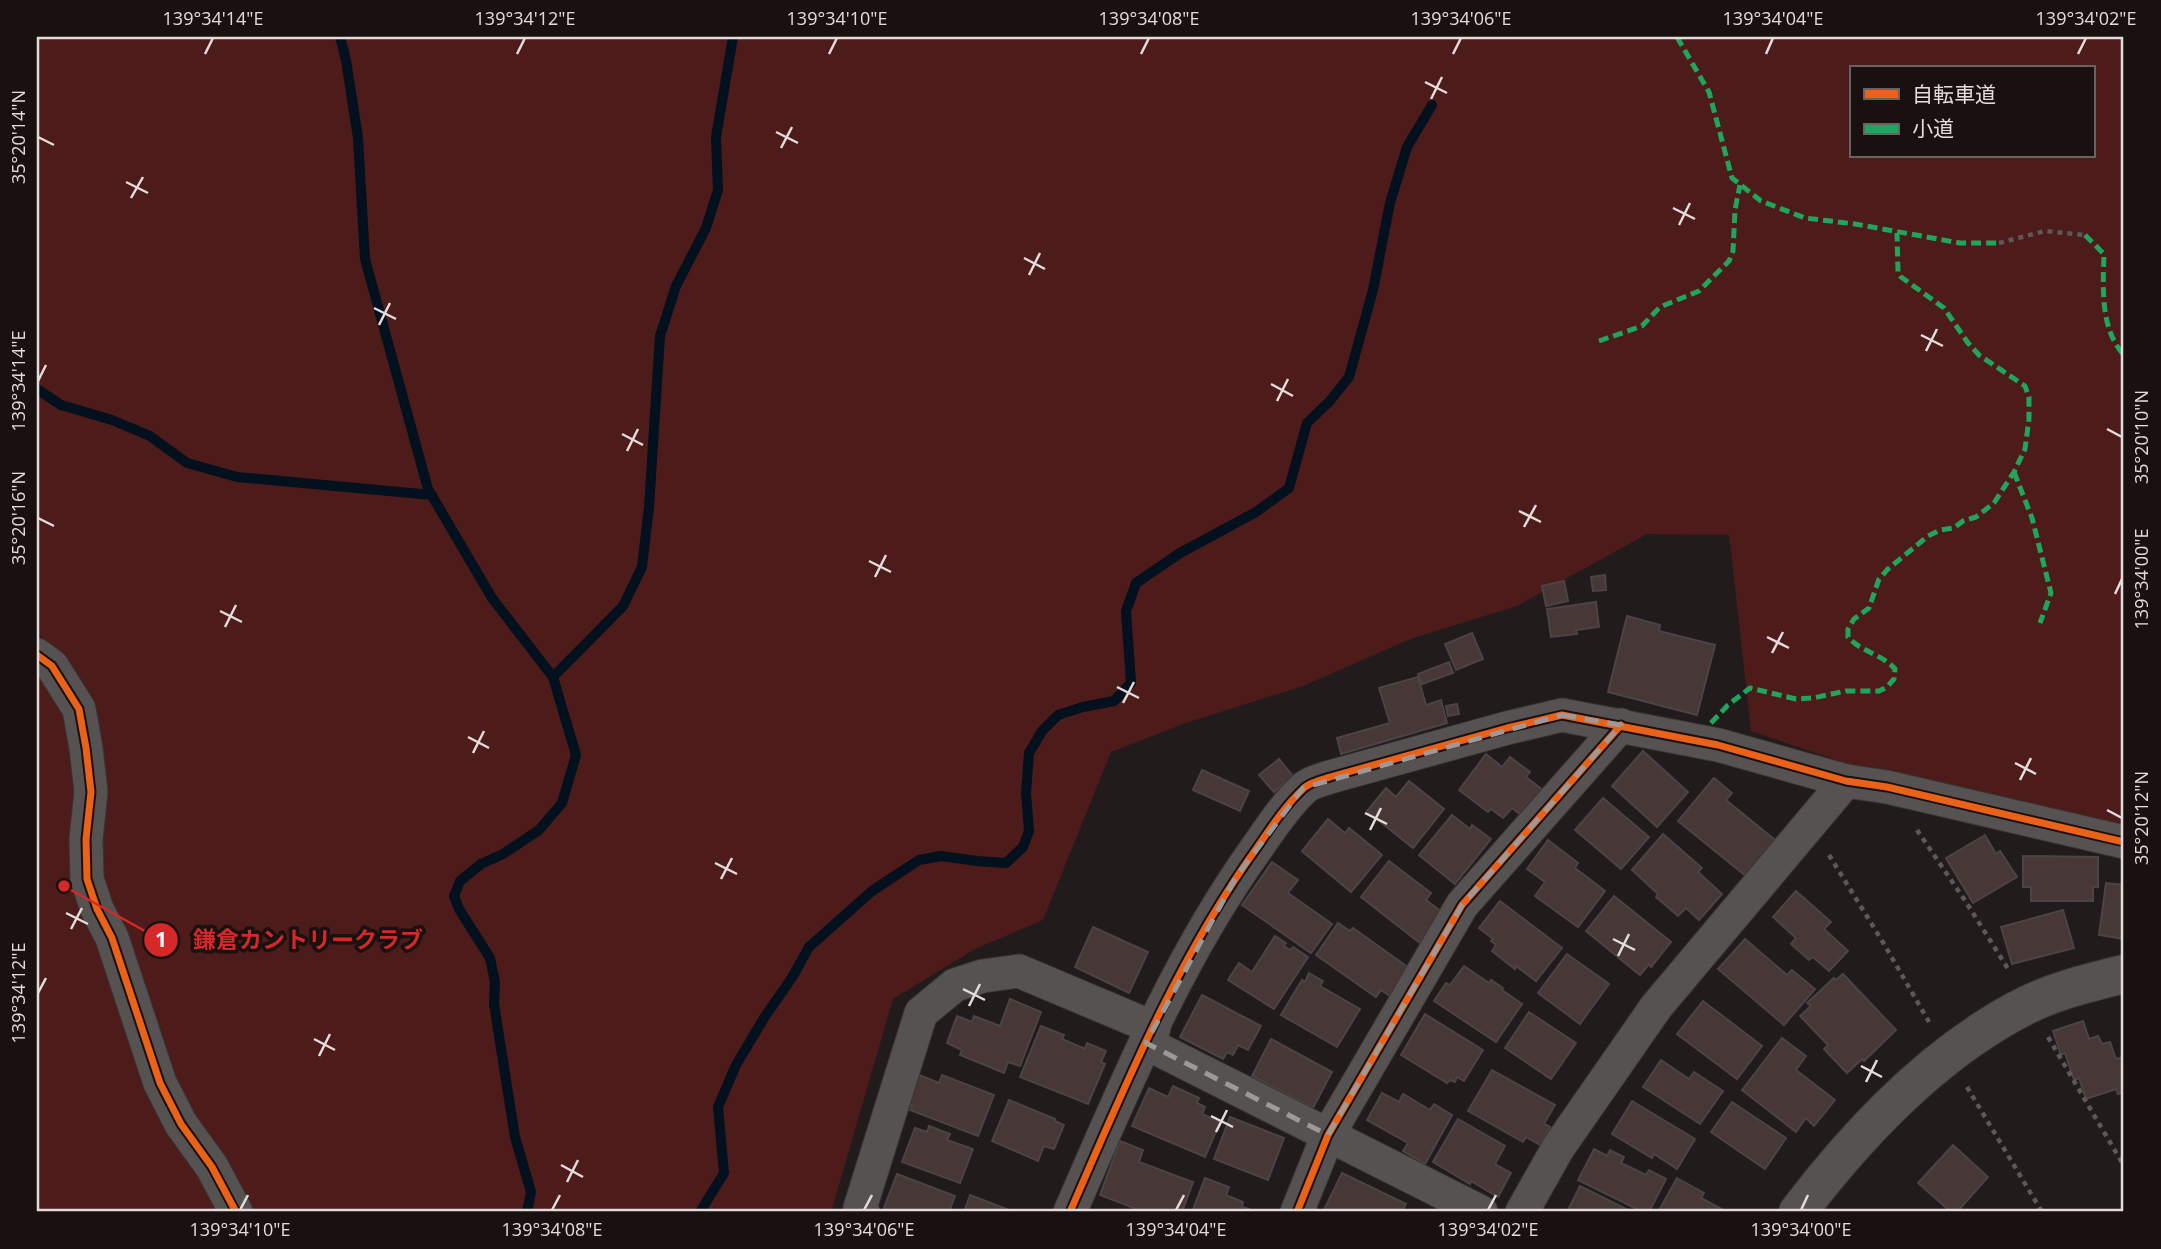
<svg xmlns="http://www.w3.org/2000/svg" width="2161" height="1249" font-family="'Open Sans','Noto Sans JP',sans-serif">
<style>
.green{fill:#4c1b1a;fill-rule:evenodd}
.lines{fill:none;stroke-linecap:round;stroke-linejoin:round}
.stream{stroke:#03101e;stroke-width:10}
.building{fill:#473737;stroke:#4a4544;stroke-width:2}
.minor-casing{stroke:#393535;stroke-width:35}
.tertiary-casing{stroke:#393535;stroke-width:40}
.path{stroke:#5d5959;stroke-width:4.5;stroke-dasharray:5 5;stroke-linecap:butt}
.minor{stroke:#565251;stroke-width:33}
.tertiary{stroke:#565251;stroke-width:38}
.quiet{stroke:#20a55d;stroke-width:5;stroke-dasharray:10 5;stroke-linecap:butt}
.cycleway-casing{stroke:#191010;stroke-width:11}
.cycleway{stroke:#ea6118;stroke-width:7}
.marked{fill:none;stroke:#9f9898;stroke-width:5;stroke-dasharray:14 9;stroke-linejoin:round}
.ticks{fill:none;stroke:#e3dcdb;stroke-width:2.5}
.leader{fill:none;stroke:#d62828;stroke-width:2.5}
.callout-dot{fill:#d62828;stroke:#191010;stroke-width:2.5}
.mark-label{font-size:21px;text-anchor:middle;font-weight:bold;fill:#fff}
.callout-label{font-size:23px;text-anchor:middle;font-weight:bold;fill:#d62828;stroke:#191010;stroke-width:7;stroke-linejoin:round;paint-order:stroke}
.neatline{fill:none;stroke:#e3dcdb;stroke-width:2.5}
.ticks-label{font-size:18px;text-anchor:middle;fill:#e3dcdb}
</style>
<rect width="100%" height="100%" fill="#211b1b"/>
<!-- green -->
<path class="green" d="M37 37H2124V829L1874 773 1751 731 1729 535 1647 534 1517 606 1413 638 1303 686 1186 723 1111 752 1043 920 975 949 893 999 832 1209 833 1212H37V637H42L37 633ZM1851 68H2093V156H1851Z"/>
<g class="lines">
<!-- stream -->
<g class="stream">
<path d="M340 37 346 60 358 138 365 259 428 489 492 598 553 677 576 755 562 803 539 830 503 854 481 864 460 881 454 896 459 909 490 958 495 982 494 1004 515 1137 531 1192 527 1212"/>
<path d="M37 389 61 405 112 420 150 436 187 463 237 477 432 495"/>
<path d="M553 677 623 606 642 567 649 507 660 336 676 286 706 228 718 190 716 137 733 37"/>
<path d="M700 1212 724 1173 718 1107 736 1065 764 1018 793 976 809 947 872 891 919 860 941 856 977 861 1006 863 1023 847 1029 831 1026 793 1029 753 1042 731 1058 715 1083 707 1114 701 1131 683 1126 611 1136 583 1180 553 1256 512 1289 488 1307 423 1329 402 1349 377 1373 290 1390 203 1407 147 1432 105"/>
</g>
</g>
<!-- building -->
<g class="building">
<path d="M1605 575 1606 590 1593 591 1591 577Z"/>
<path d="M1564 581 1568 601 1546 606 1542 586Z"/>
<path d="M1596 602 1599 627 1576 630 1577 634 1551 637 1547 609Z"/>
<path d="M1627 616 1660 625 1659 631 1715 645 1697 715 1608 692Z"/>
<path d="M1472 633 1483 659 1456 670 1445 644Z"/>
<path d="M1449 662 1453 673 1422 684 1418 674Z"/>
<path d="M1418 677 1426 705 1441 700 1447 723 1341 754 1337 738 1390 723 1379 688Z"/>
<path d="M1457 704 1459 714 1448 716 1446 706Z"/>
<path d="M1643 751 1688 792 1657 827 1612 786Z"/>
<path d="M1486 754 1502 767 1510 757 1530 772 1526 777 1544 791 1524 817 1512 808 1503 818 1491 809 1488 812 1459 790Z"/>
<path d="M1279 759 1293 776 1274 792 1259 775Z"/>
<path d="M1202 770 1249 791 1240 811 1193 790Z"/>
<path d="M1714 778 1732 793 1726 800 1775 840 1746 876 1678 821Z"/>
<path d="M1409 781 1444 809 1413 848 1367 811 1386 788 1396 797Z"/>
<path d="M1603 798 1649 837 1621 869 1575 830Z"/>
<path d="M1452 815 1470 829 1472 825 1491 839 1455 884 1419 855Z"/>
<path d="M1328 819 1345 833 1349 828 1382 855 1351 892 1302 851Z"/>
<path d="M1663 834 1702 868 1698 872 1722 894 1699 920 1686 908 1678 916 1656 897 1658 894 1632 870Z"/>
<path d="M1985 835 1996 854 2000 851 2017 877 1973 903 1946 858Z"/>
<path d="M1548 840 1578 863 1575 868 1605 891 1578 927 1535 896 1545 882 1527 869Z"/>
<path d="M2023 856 2098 857V887H2093V901H2031V887H2023Z"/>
<path d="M1389 861 1431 893 1426 900 1443 913 1420 943 1361 897Z"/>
<path d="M1272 862 1298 880 1288 893 1332 924 1311 953 1242 905Z"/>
<path d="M2106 883 2124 885V939L2099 935Z"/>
<path d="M1796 891 1831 922 1824 929 1848 951 1829 971 1813 957 1809 960 1791 944 1796 938 1773 917Z"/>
<path d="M1614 896 1671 942 1651 967 1649 964 1640 975 1586 931Z"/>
<path d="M1500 901 1562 948 1536 981 1516 966 1515 969 1492 951 1496 945 1491 941 1493 939 1479 928Z"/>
<path d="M2063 910 2074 948 2012 964 2001 927Z"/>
<path d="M1338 923 1350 931 1353 928 1409 968 1390 996 1381 990 1376 997 1316 955Z"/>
<path d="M1093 927 1148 952 1129 993 1075 967Z"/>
<path d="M1275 936 1286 943 1284 946 1290 950 1293 947 1308 957 1274 1009 1228 980 1239 963 1252 972Z"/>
<path d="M1745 939 1787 975 1792 970 1815 989 1784 1025 1718 969Z"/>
<path d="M1567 954 1609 984 1580 1024 1538 993Z"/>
<path d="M1464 966 1489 983 1491 980 1503 988 1502 990 1522 1004 1496 1042 1434 1001 1446 983 1450 985Z"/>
<path d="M1309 973 1323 981 1320 986 1360 1009 1337 1047 1281 1015 1302 980 1305 982Z"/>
<path d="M1843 974 1896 1030 1864 1061 1862 1059 1847 1073 1824 1049 1828 1045 1800 1016 1811 1006 1807 1003 1834 978 1836 980Z"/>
<path d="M1202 995 1261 1026 1248 1050 1238 1045 1233 1055 1227 1052 1223 1059 1180 1037Z"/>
<path d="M1010 999 1041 1012 1020 1066 1008 1062 1004 1073 960 1055 962 1050 947 1043 957 1016 972 1022 974 1016 1000 1026Z"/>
<path d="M1703 1001 1762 1046 1737 1079 1677 1034Z"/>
<path d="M1529 1012 1576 1043 1551 1079 1505 1048Z"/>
<path d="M1425 1014 1483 1050 1464 1081 1457 1077 1455 1082 1450 1080 1447 1083 1401 1055Z"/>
<path d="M2083 1021 2089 1039 2098 1036 2102 1044 2110 1042 2116 1059 2124 1057V1092L2118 1094 2116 1089 2086 1099 2079 1078 2074 1080 2065 1053 2061 1055 2053 1031Z"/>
<path d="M1041 1026 1064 1035 1062 1039 1085 1049 1087 1043 1106 1051 1101 1062 1105 1064 1088 1104 1020 1077Z"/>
<path d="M1782 1038 1806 1056 1796 1070 1835 1100 1814 1126 1806 1118 1796 1132 1742 1090Z"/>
<path d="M1271 1039 1332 1072 1313 1108 1252 1076Z"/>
<path d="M1661 1060 1689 1079 1694 1072 1723 1091 1700 1124 1643 1087Z"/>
<path d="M1492 1070 1555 1105 1544 1124 1550 1127 1540 1145 1526 1137 1523 1142 1468 1111Z"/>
<path d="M919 1075 939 1083 942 1075 994 1095 978 1136 910 1110 912 1105 908 1103Z"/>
<path d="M1173 1086 1199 1098 1197 1103 1205 1107 1202 1114 1220 1122 1205 1157 1132 1126 1149 1088 1168 1097Z"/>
<path d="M1382 1093 1399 1102 1403 1094 1430 1110 1434 1104 1452 1115 1425 1164 1403 1151 1408 1143 1367 1120Z"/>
<path d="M1009 1100 1055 1119V1121L1064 1125 1054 1149 1044 1146 1038 1161 992 1141Z"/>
<path d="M1632 1101 1695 1139 1677 1169 1654 1154 1652 1158 1612 1134Z"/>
<path d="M1732 1102 1786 1138 1765 1169 1711 1132Z"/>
<path d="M1230 1117 1284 1138 1268 1180 1214 1159Z"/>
<path d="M1458 1119 1505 1146 1495 1164 1511 1173 1498 1197 1471 1181 1470 1184 1433 1162Z"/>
<path d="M929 1126 950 1134 947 1140 973 1149 960 1183 902 1162 915 1128 927 1132Z"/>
<path d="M1120 1141 1143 1150 1139 1162 1193 1182 1182 1212H1144L1100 1195Z"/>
<path d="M1953 1145 1988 1177 1957 1212H1951L1918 1183Z"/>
<path d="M1594 1149 1607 1156 1610 1150 1624 1157 1621 1163 1646 1175 1649 1170 1666 1179 1649 1212H1643L1578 1180Z"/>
<path d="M1342 1173 1406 1204 1402 1212H1323Z"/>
<path d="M897 1174 955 1196 949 1212H895L884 1208Z"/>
<path d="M1205 1178 1229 1187 1226 1195 1243 1202 1242 1207 1249 1209 1248 1212H1192Z"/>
<path d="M1677 1178 1704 1193 1701 1198 1727 1212H1658Z"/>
<path d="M1580 1186 1632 1212H1567Z"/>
<path d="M970 1195 1014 1212H964Z"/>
</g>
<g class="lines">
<defs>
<g id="minor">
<path d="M37 655 52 666 79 709 86 748 91 792 86 839 87 879 97 909 112 938 160 1083 181 1124 212 1167 236 1212"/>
<path d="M1146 1043 1481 1212"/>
<path d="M863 1212 860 1208 921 1013 955 985 983 976 1019 971 1154 1028"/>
<path d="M1070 1212C1124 1088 1177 959 1256 849 1270 829 1284 807 1302 790 1308 783 1321 780 1330 777L1507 728 1562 715 1718 745 1846 781 1887 787 2124 842"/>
<path d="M1297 1212 1328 1135 1462 905 1621 725"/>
<path d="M1522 1212 1558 1148 1656 1007 1846 781"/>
</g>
<path id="tertiary" d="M1798 1212C1858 1133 1937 1050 2027 1005 2057 990 2092 982 2124 974"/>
</defs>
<!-- minor casing -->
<use href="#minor" class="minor-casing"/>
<!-- tertiary casing -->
<use href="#tertiary" class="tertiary-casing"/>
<!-- path -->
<g class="path">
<path d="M1999 243 2045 231 2085 235"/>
<path d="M1917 830 1966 902 2010 972"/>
<path d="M1829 855 1884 944 1929 1022"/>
<path d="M2048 1037 2124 1166"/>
<path d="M1967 1087 2042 1212"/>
</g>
<!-- minor -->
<use href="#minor" class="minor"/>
<!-- tertiary -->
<use href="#tertiary" class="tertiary"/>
<!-- quiet -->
<g class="quiet">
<path d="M1677 37 1709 92 1732 178 1761 201 1805 218 1855 224 1960 243H1999"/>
<path d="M2085 235 2104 254C2103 288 2100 329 2124 355"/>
<path d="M1599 341 1642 326 1660 307 1699 291 1729 261 1733 251 1735 210 1740 185"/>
<path d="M2014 472 2032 518 2051 593 2040 623"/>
<path d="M1711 723 1728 705 1750 688 1796 699 1813 698 1846 691H1879L1887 687 1894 679 1895 669C1882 654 1861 652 1848 637V629L1854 619 1869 608 1879 579 1888 569 1928 536 1940 530 1954 528 1963 521 1976 517 1994 503 2014 472 2025 449 2029 419V397L2025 386 1979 355 1968 343 1944 308 1901 277 1898 272 1897 233"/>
</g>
<defs>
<g id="cycleway">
<path d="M37 655 52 666 79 709 86 748 91 792 86 839 87 879 97 909 112 938 160 1083 181 1124 212 1167 236 1212"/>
<path d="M1070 1212C1124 1088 1177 959 1256 849 1270 829 1284 807 1302 790 1308 783 1321 780 1330 777L1507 728 1562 715 1718 745 1846 781 1887 787 2124 842"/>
<path d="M1297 1212 1328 1135 1462 905 1621 725"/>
</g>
</defs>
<!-- cycleway casing -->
<use href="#cycleway" class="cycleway-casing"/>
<!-- cycleway -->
<use href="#cycleway" class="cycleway"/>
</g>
<!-- marked area -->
<path class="marked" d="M1562 715 1621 725 1462 905 1328 1135 1146 1043 1236 877 1303 788Z"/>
<!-- ticks -->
<path class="ticks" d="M205 54 213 38M517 54 525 38M829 54 837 38M1141 54 1149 38M1453 54 1461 38M1766 54 1773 38M2078 54 2086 38M1425 82 1447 93M1431 99 1442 77M776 132 798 143M38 137 54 145M781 148 792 127M126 182 148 193M131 198 143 177M1673 208 1695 219M1679 225 1690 203M1024 258 1045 269M1029 275 1040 253M374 308 396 319M379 325 390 303M1921 335 1943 346M1926 351 1937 329M38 381 46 365M1271 384 1293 396M1277 401 1288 379M2107 429 2122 437M622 434 643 445M627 451 638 429M1519 511 1541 522M38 518 54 526M1524 527 1536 505M869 561 891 572M875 577 886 555M2115 594 2122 579M220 611 242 622M225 627 236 605M1767 637 1789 648M1772 653 1783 632M1117 687 1139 698M1123 703 1134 682M468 737 489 748M473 753 484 731M2015 763 2036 774M2020 780 2031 758M2107 810 2122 818M1365 813 1387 824M1370 830 1381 808M715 863 737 874M721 879 732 858M66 913 88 924M71 929 82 908M1613 939 1635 950M1618 956 1629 934M963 989 985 1000M38 993 46 978M969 1006 980 984M314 1039 335 1050M319 1056 330 1034M1861 1066 1882 1077M1866 1082 1877 1060M1211 1116 1233 1127M1216 1132 1227 1110M561 1165 583 1177M567 1182 578 1160M240 1210 248 1195M552 1210 560 1195M864 1210 872 1195M1176 1210 1184 1195M1488 1210 1496 1195M1801 1210 1808 1195"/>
<!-- callouts -->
<path class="leader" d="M64 886L161 940"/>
<g class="callout-dot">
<circle cx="64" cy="886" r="7"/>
<circle cx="161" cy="940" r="18"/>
</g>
<g class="mark-label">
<text x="161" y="947">1</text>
</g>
<g class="callout-label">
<text x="308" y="948">鎌倉カントリークラブ</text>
</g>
<!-- border -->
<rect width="2161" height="1249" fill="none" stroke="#191010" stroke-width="77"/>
<!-- legend -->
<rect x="1850" y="66" width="245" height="91" fill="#191010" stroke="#6a6261" stroke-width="2"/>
<rect x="1864" y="89" width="35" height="10" fill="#ea6118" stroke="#6a6261" stroke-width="2"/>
<text x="1912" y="102" font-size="21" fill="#e3dcdb">自転車道</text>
<rect x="1864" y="124" width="35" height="10" fill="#20a55d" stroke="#6a6261" stroke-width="2"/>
<text x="1912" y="136" font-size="21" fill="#e3dcdb">小道</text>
<rect x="38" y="38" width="2084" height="1172" class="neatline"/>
<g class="ticks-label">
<text x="213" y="25">139°34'14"E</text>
<text x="525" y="25">139°34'12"E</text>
<text x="837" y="25">139°34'10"E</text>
<text x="1149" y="25">139°34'08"E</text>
<text x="1461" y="25">139°34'06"E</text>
<text x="1773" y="25">139°34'04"E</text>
<text x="2086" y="25">139°34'02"E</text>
<text transform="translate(19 137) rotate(-90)" y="6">35°20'14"N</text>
<text transform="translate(19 381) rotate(-90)" y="6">139°34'14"E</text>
<text transform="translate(2142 437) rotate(-90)" y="6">35°20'10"N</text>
<text transform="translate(19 518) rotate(-90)" y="6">35°20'16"N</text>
<text transform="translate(2142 579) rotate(-90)" y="6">139°34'00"E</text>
<text transform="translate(2142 818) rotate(-90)" y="6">35°20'12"N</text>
<text transform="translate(19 993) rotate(-90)" y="6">139°34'12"E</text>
<text x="240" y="1236">139°34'10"E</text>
<text x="552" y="1236">139°34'08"E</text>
<text x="864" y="1236">139°34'06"E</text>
<text x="1176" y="1236">139°34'04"E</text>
<text x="1488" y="1236">139°34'02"E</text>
<text x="1801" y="1236">139°34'00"E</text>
</g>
</svg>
